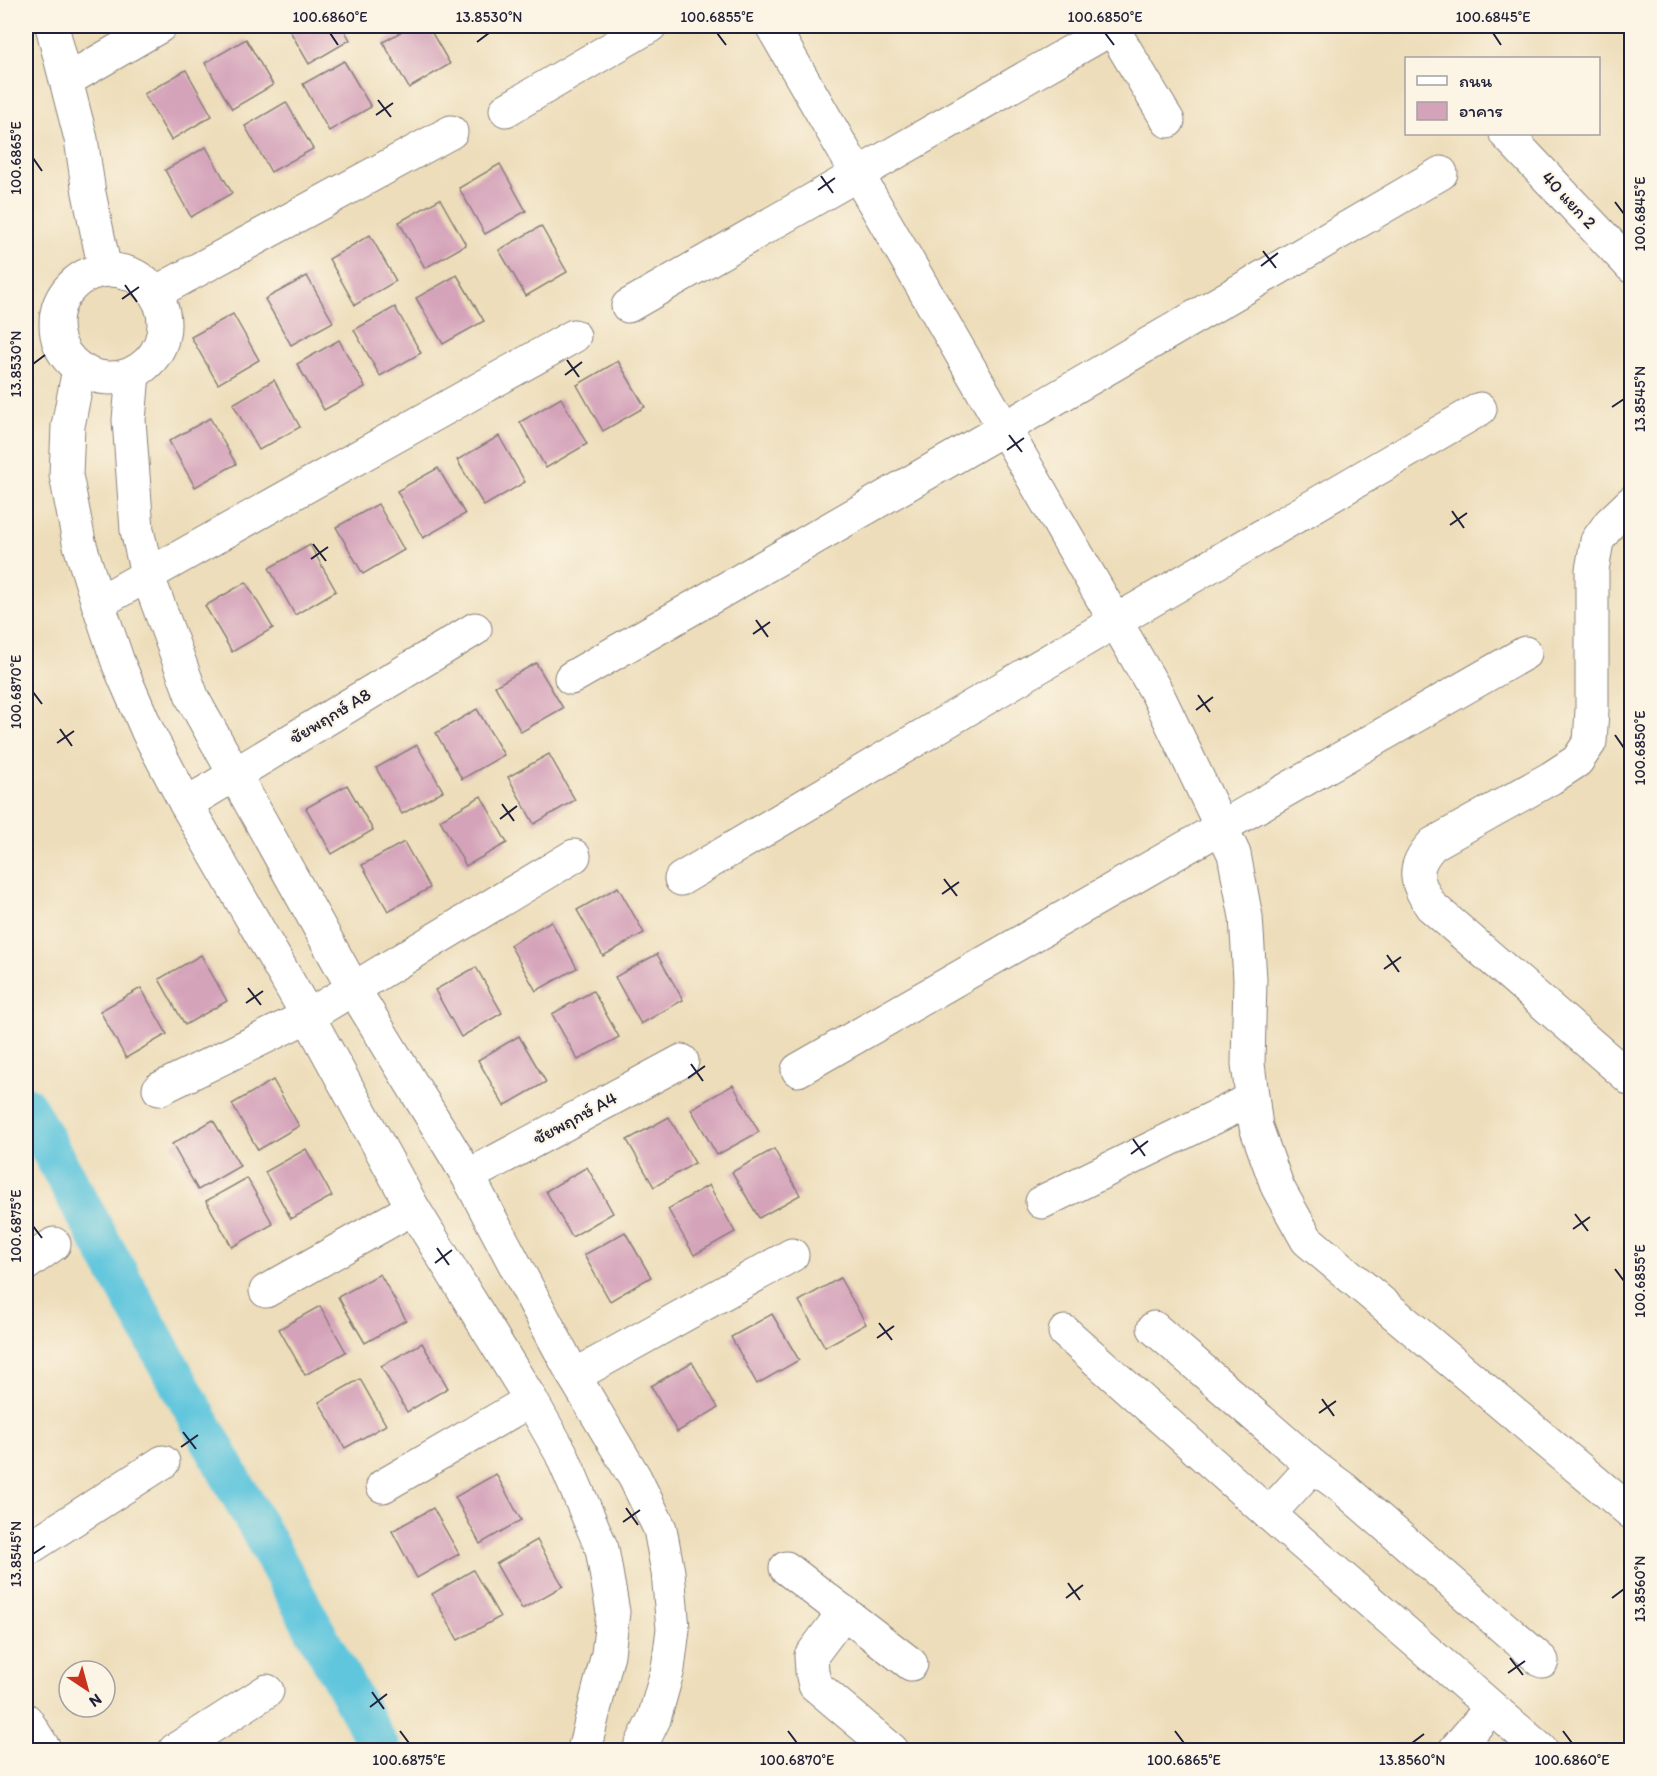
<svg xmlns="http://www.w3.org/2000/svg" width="1657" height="1776" font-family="Itim,'Playpen Sans Thai',sans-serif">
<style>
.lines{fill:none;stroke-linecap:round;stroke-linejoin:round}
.canal{stroke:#60c6dd;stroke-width:40}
.building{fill:#d4a2b9}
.minor-casing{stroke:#88807a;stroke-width:35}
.minor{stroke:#fff;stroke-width:33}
.ticks{fill:none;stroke:#22223b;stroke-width:2}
.labels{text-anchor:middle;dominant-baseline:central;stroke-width:4.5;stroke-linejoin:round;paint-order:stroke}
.street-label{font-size:18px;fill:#22223b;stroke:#fcf5e5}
.neatline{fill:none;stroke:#22223b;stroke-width:2}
.ticks-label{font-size:15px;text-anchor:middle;fill:#22223b}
</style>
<rect width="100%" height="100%" fill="#fcf5e5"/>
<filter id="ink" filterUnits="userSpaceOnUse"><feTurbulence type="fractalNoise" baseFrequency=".0167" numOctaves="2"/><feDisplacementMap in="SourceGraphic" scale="12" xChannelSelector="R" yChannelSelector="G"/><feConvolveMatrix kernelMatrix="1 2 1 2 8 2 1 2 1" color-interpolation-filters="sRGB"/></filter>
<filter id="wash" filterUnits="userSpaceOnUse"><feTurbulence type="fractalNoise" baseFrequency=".008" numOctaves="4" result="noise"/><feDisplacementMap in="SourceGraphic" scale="24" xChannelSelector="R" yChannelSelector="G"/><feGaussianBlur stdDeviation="1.35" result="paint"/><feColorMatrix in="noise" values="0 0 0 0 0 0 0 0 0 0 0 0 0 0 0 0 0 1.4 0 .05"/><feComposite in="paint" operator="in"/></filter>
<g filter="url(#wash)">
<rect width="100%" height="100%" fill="#edddba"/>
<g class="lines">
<!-- canal -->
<path class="canal" d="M26 1106 381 1750"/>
</g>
<g id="blocks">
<!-- building -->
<g class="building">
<path d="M287 26H342L350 40 309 64Z"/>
<path d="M411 26H428L450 64 409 88 383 42Z"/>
<path d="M246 39 273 85 232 109 205 63Z"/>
<path d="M344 61 371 107 329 131 303 84Z"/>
<path d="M186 70 212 116 171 140 144 94Z"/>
<path d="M286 102 313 149 271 172 245 126Z"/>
<path d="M206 147 232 193 191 217 165 170Z"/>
<path d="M500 164 526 211 485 234 459 188Z"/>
<path d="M440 199 466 245 425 268 399 222Z"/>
<path d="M541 226 567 272 526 296 499 250Z"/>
<path d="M370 235 396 281 355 305 329 259Z"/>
<path d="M457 275 484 321 443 344 416 298Z"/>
<path d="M307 276 333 322 291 345 265 299Z"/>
<path d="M395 307 421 353 380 376 354 330Z"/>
<path d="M233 314 259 360 218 384 191 337Z"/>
<path d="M339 340 365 387 324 410 297 364Z"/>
<path d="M618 361 645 407 603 431 577 385Z"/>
<path d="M274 380 300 427 259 450 233 404Z"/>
<path d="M561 398 587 444 546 468 520 422Z"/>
<path d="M210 418 236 464 195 487 169 441Z"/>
<path d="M499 436 525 482 484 506 457 460Z"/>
<path d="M438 468 465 514 423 538 397 491Z"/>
<path d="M378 504 404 550 363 574 336 527Z"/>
<path d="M310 545 336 591 295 615 269 568Z"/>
<path d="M246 582 273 628 232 652 205 606Z"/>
<path d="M536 663 563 708 521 732 495 686Z"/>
<path d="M477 709 504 755 462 779 436 733Z"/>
<path d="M417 745 443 791 402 814 376 768Z"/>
<path d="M549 754 575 800 534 824 508 777Z"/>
<path d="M347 785 373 830 332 854 306 808Z"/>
<path d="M481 796 507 843 466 866 440 820Z"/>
<path d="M404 842 430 888 388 911 362 865Z"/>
<path d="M618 887 644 933 603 956 577 910Z"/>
<path d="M551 921 577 968 536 991 510 945Z"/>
<path d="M657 954 683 1000 641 1024 615 977Z"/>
<path d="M201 955 227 1001 185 1025 159 979Z"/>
<path d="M476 967 502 1013 461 1037 435 990Z"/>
<path d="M141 988 167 1034 126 1058 100 1011Z"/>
<path d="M593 991 619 1037 578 1060 552 1014Z"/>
<path d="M519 1036 546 1082 504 1106 478 1060Z"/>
<path d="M273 1080 299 1126 258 1150 232 1104Z"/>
<path d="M733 1085 759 1132 717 1155 691 1109Z"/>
<path d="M669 1117 695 1163 654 1187 627 1140Z"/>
<path d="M213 1120 240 1166 198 1190 172 1144Z"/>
<path d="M306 1149 332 1196 291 1219 265 1172Z"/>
<path d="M774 1149 800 1195 759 1218 732 1172Z"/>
<path d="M587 1167 613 1213 572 1237 546 1191Z"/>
<path d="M247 1178 273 1224 232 1247 206 1201Z"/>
<path d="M709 1185 735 1232 694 1255 668 1209Z"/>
<path d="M625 1232 651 1277 610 1301 584 1255Z"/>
<path d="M380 1274 406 1320 365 1343 338 1297Z"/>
<path d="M840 1278 866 1324 825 1347 799 1301Z"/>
<path d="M320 1306 346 1352 305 1375 279 1329Z"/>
<path d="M772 1314 799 1360 757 1384 731 1337Z"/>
<path d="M422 1343 448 1388 407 1412 381 1366Z"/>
<path d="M692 1362 718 1408 677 1432 651 1386Z"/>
<path d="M360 1379 386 1425 345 1448 319 1402Z"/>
<path d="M496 1474 521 1520 480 1544 455 1497Z"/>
<path d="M433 1508 459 1554 417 1578 392 1531Z"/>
<path d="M537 1540 563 1586 522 1609 496 1564Z"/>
<path d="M473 1570 500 1617 458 1640 432 1594Z"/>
</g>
</g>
</g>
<g filter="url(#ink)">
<use href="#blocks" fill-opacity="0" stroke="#88807a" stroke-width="1.5"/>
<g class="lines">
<defs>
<g id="minor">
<path d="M52 26 81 139 89 193 105 270"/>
<path d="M772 26 1157 693 1234 854 1246 917 1250 979 1248 1064 1256 1127 1278 1188 1307 1240 1632 1513"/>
<path d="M1111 26 1168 121"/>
<path d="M67 80 160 26"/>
<path d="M506 110 650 26"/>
<path d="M1506 134 1632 267"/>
<circle cx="110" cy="324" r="54"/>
<path d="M155 293 451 132"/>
<path d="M628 306 1116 26"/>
<path d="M79 369 68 426 66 475 79 542 98 603 119 665 148 732 186 804 308 1016 413 1208 531 1400 561 1453 602 1549 613 1612 608 1654 584 1750"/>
<path d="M133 374 129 420 137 530 147 574 193 699 353 988 468 1176 574 1376 635 1478 660 1529 668 1572 673 1629 668 1669 654 1719 639 1750"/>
<path d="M1632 502 1610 523 1597 541 1592 570V710L1590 742 1577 761 1551 778 1433 844C1411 867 1415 881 1431 906L1632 1080"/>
<path d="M98 603 574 336"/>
<path d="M571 678 1005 428 1441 173"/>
<path d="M186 804 475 629"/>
<path d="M681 879 1116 621 1480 409"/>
<path d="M798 1070 1525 653"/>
<path d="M159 1089 308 1016 574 856"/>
<path d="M468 1176 682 1061"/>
<path d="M1042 1202 1252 1099"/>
<path d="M26 1264 54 1244"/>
<path d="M266 1291 413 1208"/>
<path d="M1154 1328 1313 1466"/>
<path d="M1065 1332 1269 1514 1541 1750"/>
<path d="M574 1376 792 1255"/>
<path d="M383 1486 531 1400"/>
<path d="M1269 1514 1313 1466 1343 1488 1542 1661"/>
<path d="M26 1550 163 1462"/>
<path d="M786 1568 911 1664"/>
<path d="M844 1612 811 1656 812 1672 815 1685 892 1750"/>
<path d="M26 1720 45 1750"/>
<path d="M175 1750 267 1691"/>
<path d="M1455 1750 1491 1708"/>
</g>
</defs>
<!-- minor casing -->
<use href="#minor" class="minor-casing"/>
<!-- minor -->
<use href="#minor" class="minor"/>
</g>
</g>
<!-- ticks -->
<path class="ticks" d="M330 33 338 45M717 33 726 45M1105 33 1114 45M1493 33 1501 45M477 42 489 33M378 100 391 117M376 115 393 103M33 158 42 171M821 176 833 193M818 190 835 178M1615 202 1624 214M1263 251 1276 268M1261 266 1278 253M125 285 137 302M122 299 139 287M567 360 579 377M33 364 45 355M565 375 582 362M1612 407 1624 399M1009 435 1022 452M1007 450 1024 438M1452 511 1464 528M1450 525 1467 513M313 544 326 561M311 559 328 547M756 620 768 637M753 634 770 622M33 692 42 704M1198 695 1210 712M1196 710 1213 697M60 729 72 746M1615 735 1624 748M57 743 74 731M502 804 514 821M500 819 517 806M944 879 957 896M942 894 959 882M1387 955 1399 972M1384 969 1401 957M248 988 261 1005M246 1003 263 991M691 1064 703 1081M688 1078 705 1066M1133 1139 1145 1156M1131 1154 1148 1141M1575 1214 1588 1231M33 1226 42 1238M1573 1229 1590 1217M437 1248 449 1265M435 1263 452 1250M1615 1269 1624 1281M879 1323 892 1340M877 1338 894 1326M1322 1399 1334 1416M1319 1413 1336 1401M183 1432 196 1449M181 1447 198 1435M626 1508 638 1525M623 1522 640 1510M33 1554 45 1546M1068 1583 1080 1600M1066 1598 1083 1585M1612 1598 1624 1589M1510 1658 1523 1675M1508 1673 1525 1661M372 1692 384 1709M370 1707 387 1694M400 1731 409 1743M788 1731 797 1743M1175 1731 1184 1743M1563 1731 1572 1743M1412 1743 1424 1734"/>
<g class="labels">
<!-- street labels -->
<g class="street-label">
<text transform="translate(1569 200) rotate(47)">40 แยก 2</text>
<text transform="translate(330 716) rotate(-31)">ชัยพฤกษ์ A8</text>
<text transform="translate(575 1118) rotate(-28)">ชัยพฤกษ์ A4</text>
</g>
</g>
<!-- margin -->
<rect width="1657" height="1776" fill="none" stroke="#fcf5e5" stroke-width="66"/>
<!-- legend -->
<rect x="1405" y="57" width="195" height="78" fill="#fcf5e5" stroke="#a5a1a1" stroke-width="1.5"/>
<rect x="1417" y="76" width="30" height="9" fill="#ffffff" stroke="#a5a1a1" stroke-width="1.5"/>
<text x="1459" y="87" font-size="18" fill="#22223b">ถนน</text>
<rect x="1417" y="102" width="30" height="18" fill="#d4a2b9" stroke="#a5a1a1" stroke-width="1.5"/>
<text x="1459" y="117" font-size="18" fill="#22223b">อาคาร</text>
<!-- north arrow -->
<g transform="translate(87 1689) rotate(144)"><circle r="28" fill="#fcf5e5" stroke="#a5a1a1" stroke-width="1.5"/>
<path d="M0-4.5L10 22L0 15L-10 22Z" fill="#c8321e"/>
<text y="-9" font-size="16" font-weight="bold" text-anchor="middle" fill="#22223b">N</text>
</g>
<rect x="33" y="33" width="1591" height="1710" class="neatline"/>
<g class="ticks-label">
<text x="330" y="22">100.6860°E</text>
<text x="489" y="22">13.8530°N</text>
<text x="717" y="22">100.6855°E</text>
<text x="1105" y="22">100.6850°E</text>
<text x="1493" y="22">100.6845°E</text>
<text transform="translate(16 158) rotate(-90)" y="5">100.6865°E</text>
<text transform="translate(1640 214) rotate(-90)" y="5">100.6845°E</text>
<text transform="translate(16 364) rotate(-90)" y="5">13.8530°N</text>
<text transform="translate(1640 399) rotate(-90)" y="5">13.8545°N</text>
<text transform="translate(16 692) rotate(-90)" y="5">100.6870°E</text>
<text transform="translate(1640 748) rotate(-90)" y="5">100.6850°E</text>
<text transform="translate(16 1226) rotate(-90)" y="5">100.6875°E</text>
<text transform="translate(1640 1281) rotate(-90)" y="5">100.6855°E</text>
<text transform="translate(16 1554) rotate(-90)" y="5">13.8545°N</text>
<text transform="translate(1640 1589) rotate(-90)" y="5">13.8560°N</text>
<text x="409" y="1765">100.6875°E</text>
<text x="797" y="1765">100.6870°E</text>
<text x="1184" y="1765">100.6865°E</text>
<text x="1412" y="1765">13.8560°N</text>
<text x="1572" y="1765">100.6860°E</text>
</g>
</svg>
